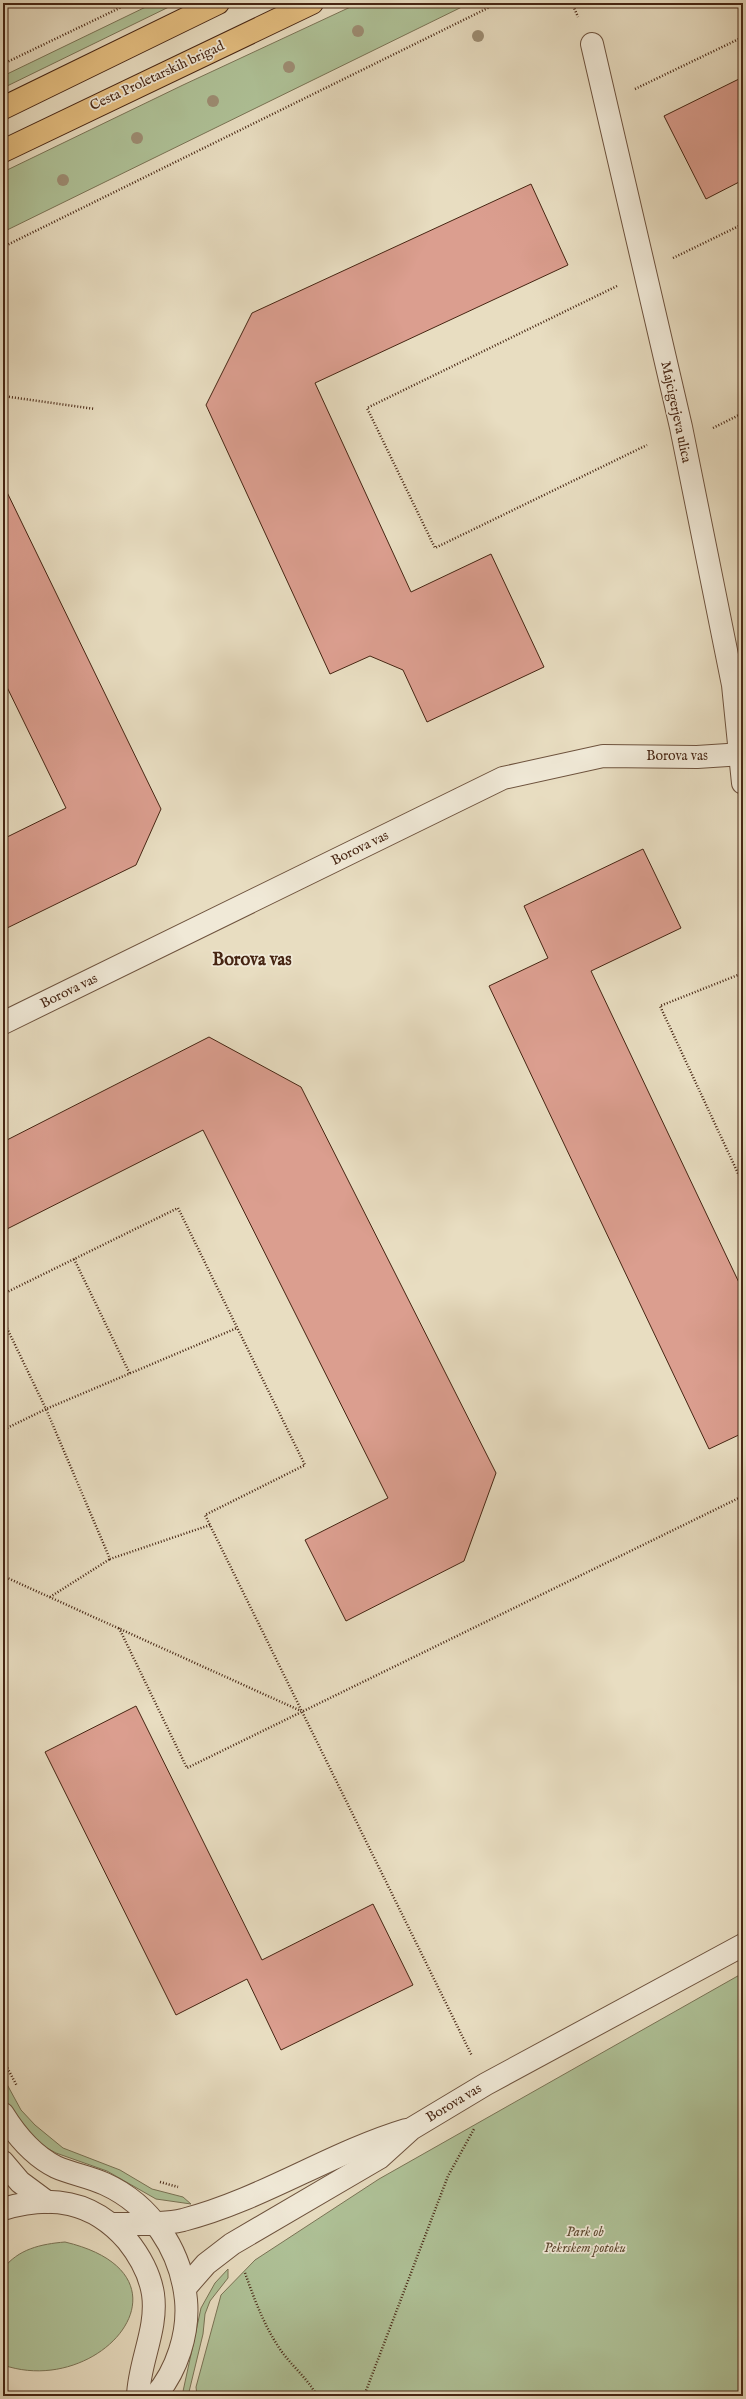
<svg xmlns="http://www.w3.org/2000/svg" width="746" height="2399" font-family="'IM FELL English',serif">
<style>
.green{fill:#afc298;stroke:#7a7456}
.building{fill:#db9e8f;stroke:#462513}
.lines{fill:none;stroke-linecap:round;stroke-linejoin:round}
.minor-casing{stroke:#6e533e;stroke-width:24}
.major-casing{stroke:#462513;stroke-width:24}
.path{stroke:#462513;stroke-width:2.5;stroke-dasharray:1 2;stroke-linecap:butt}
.minor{stroke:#f0e9d7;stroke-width:22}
.major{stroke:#e4be80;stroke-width:22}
.tree{fill:#9d8d73}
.labels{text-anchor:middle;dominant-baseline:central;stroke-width:3.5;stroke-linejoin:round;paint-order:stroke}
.street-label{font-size:14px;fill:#462513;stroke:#f0e9d7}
.park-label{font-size:14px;font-style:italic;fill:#604c34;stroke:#f0e9d7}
.district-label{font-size:18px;font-weight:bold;fill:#462513;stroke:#f0e9d7}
</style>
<rect width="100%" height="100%" fill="#e8ddc1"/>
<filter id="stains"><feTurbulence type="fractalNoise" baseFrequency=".005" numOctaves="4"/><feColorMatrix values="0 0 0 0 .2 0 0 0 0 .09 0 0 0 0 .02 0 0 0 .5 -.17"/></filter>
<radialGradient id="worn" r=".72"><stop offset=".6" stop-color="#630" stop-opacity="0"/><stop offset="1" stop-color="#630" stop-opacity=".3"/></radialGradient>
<!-- green -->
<g class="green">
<path d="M154 3H177L3 88V76Z"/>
<path d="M359 3H470L3 232V172L183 85Z"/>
<path d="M743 1973V2396H197L196 2387 221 2295 255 2260 379 2179Z"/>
<path d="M3 2077 21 2110 35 2125 63 2148 120 2170 152 2189 183 2197 191 2204 156 2199 107 2171 56 2153 38 2143 9 2106 3 2096Z"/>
<path d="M65 2242C204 2275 102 2399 3 2365V2269C18 2249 41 2244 65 2242Z"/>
<path d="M228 2269V2278L210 2301 205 2314 203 2334 188 2396H182L201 2308 215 2283Z"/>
</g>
<!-- building -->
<g class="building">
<path d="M743 77V180L706 199 664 116Z"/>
<path d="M531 184 568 265 315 383 411 592 491 554 544 667 427 722 403 670 370 656 330 674 206 405 252 313Z"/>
<path d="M3 484 161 809 136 865 3 930V839L66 808 3 679Z"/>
<path d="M643 849 681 928 591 971 743 1291V1433L709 1449 489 986 548 958 524 906Z"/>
<path d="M209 1037 301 1087 496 1473 464 1561 346 1621 305 1540 388 1498 203 1130 3 1231V1142Z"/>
<path d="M136 1706 262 1960 373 1904 413 1985 281 2050 247 1979 176 2015 45 1752Z"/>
</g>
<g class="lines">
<defs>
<g id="minor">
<path d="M592 44 681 427 733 685 743 783"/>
<path d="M3 1023 503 778 603 756 697 757 743 754"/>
<path d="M3 2114C16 2135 34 2156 56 2167 72 2174 90 2177 105 2184 151 2205 181 2250 186 2300 189 2333 177 2371 155 2396"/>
<path d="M3 2162 20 2182 47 2202"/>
<path d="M3 2209C51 2194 93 2201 127 2240 139 2255 150 2275 153 2294 158 2329 139 2362 138 2396"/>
<path d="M113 2224C136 2224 161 2225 183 2220 261 2200 330 2153 406 2130"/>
<path d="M185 2288 206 2264 232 2244 379 2158 411 2129 486 2084 743 1945"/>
</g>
<g id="major">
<path d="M3 108 218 3"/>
<path d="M3 151 312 3"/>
</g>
</defs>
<!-- minor casing -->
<use href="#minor" class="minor-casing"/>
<!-- major casing -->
<use href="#major" class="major-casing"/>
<!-- path -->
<g class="path">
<path d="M572 3 578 17"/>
<path d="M3 64 130 3"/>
<path d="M635 89 743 37"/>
<path d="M3 247 498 3"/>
<path d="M673 258 743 224"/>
<path d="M617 286 367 408 435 548 647 445"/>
<path d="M3 396 95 409"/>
<path d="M713 428 743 413"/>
<path d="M743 973 660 1006 743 1184"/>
<path d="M74 1259 130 1374"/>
<path d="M3 1294 178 1208 305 1465 205 1515 472 2056"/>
<path d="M3 1320 46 1409 3 1430"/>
<path d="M210 1525 110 1559 46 1409 237 1328"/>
<path d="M3 1576 301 1711"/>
<path d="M50 1597 110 1559"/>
<path d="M119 1628 187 1768 743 1496"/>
<path d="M3 2060 17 2086"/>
<path d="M160 2182 178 2187"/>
<path d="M245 2273C255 2301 265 2328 282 2352 293 2367 308 2379 317 2396"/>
<path d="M364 2396 448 2176 474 2129"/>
</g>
<!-- minor -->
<use href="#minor" class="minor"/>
<!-- major -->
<use href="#major" class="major"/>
</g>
<!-- trees -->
<g class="tree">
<circle cx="358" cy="31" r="6"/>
<circle cx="478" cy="36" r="6"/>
<circle cx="289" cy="67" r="6"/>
<circle cx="213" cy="101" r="6"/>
<circle cx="137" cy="138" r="6"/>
<circle cx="63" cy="180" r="6"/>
</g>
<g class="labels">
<!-- street labels -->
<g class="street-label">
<text transform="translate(157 76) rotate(-25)">Cesta Proletarskih brigad</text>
<text transform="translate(676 412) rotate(78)">Majcigerjeva ulica</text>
<text x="677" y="756">Borova vas</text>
<text transform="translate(360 848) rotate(-26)">Borova vas</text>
<text transform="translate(69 991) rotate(-26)">Borova vas</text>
<text transform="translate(454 2103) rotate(-31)">Borova vas</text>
</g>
<!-- park labels -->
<g class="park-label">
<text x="585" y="2232">Park ob<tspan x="585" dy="16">Pekrskem potoku</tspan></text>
</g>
<!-- district labels -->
<g class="district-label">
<text x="252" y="960">Borova vas</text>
</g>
</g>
<!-- margin -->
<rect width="746" height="2399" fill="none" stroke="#e8ddc1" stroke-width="16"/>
<rect x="4" y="4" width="738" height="2391" fill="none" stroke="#462513" stroke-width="2"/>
<rect x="8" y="8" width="730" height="2383" fill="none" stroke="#462513"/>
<rect width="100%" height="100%" filter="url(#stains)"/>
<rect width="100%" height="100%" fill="url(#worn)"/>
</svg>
